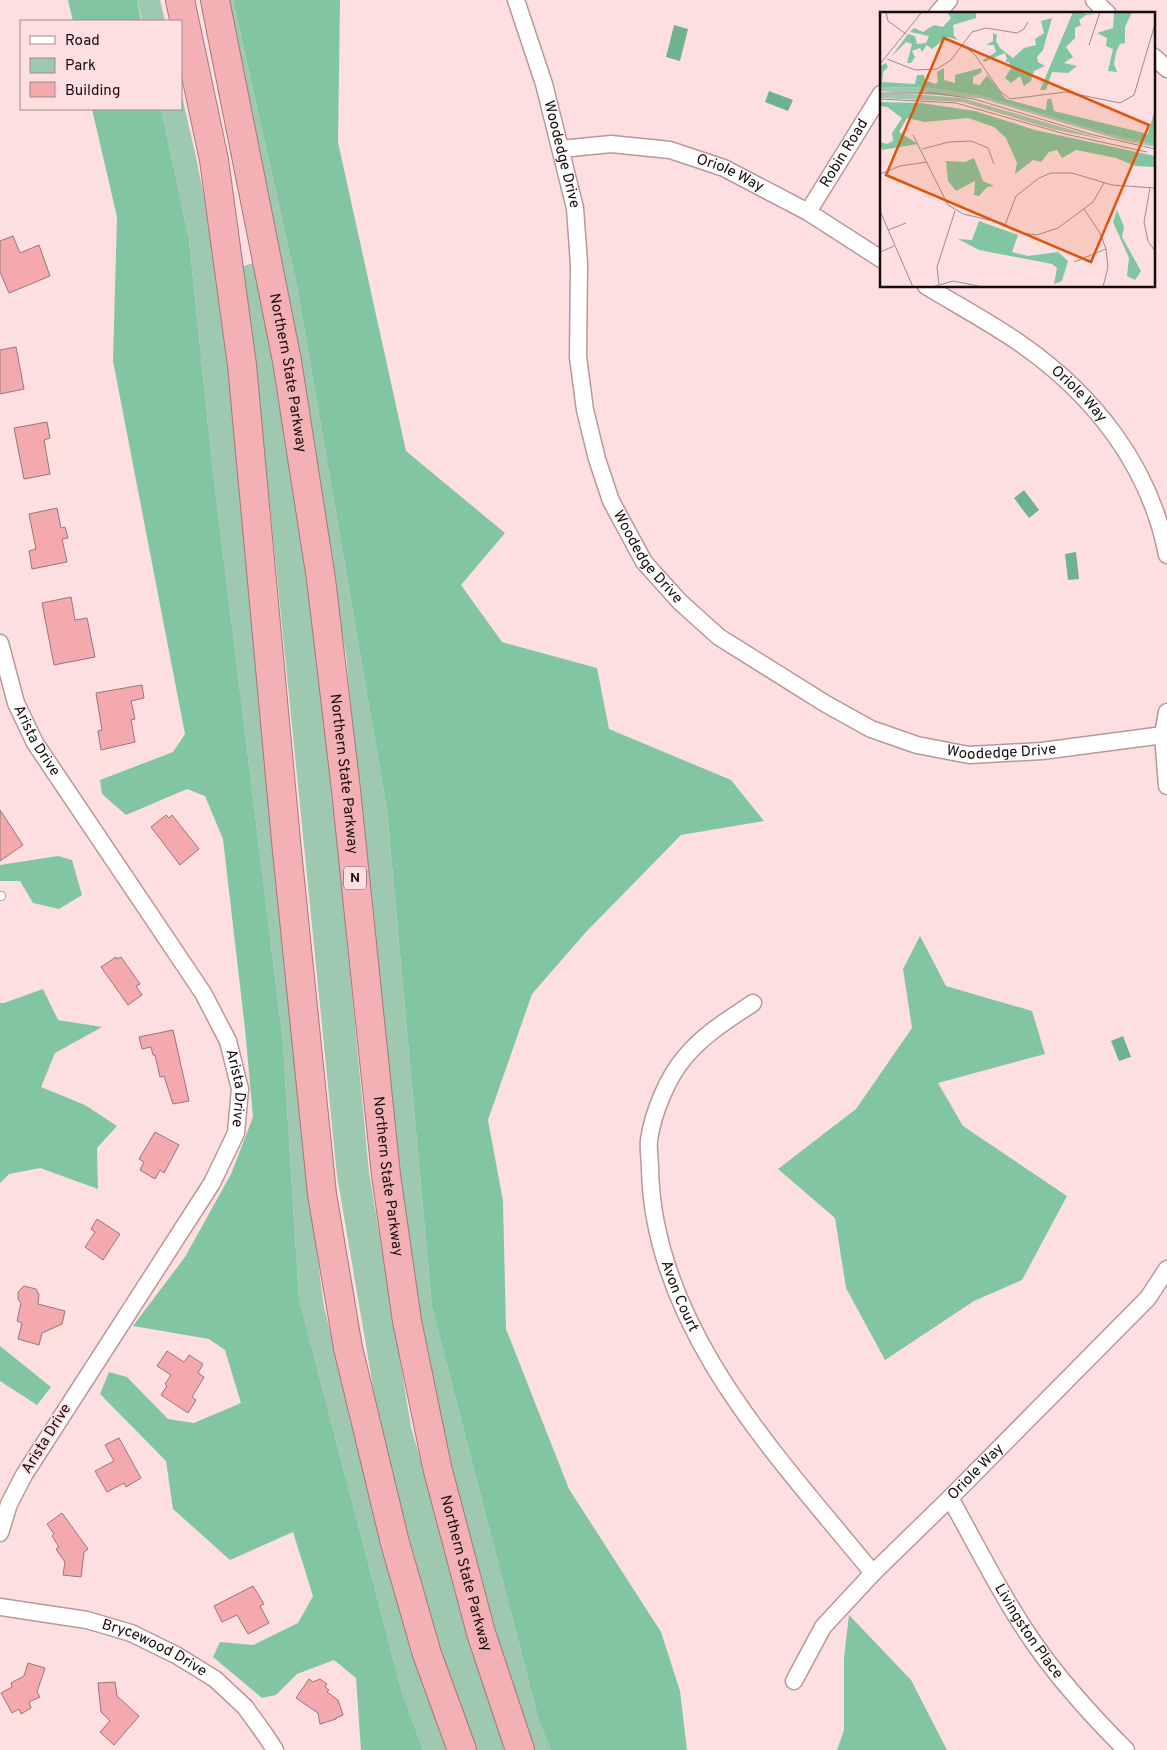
<svg xmlns="http://www.w3.org/2000/svg" width="1167" height="1750" font-family="Overpass,sans-serif">
<style>
.green{fill:#9ec8b0}
.forest{fill:#81c6a0}
.water{fill:#6fb38e}
.building{fill:#f4a9ae;stroke:#987678}
.lines{fill:none;stroke-linecap:round;stroke-linejoin:round}
.service-casing{stroke:#bb9799;stroke-width:10}
.minor-casing{stroke:#bb9799;stroke-width:19}
.motorway-casing{stroke:#a6777a;stroke-width:30}
.service{stroke:#fff;stroke-width:8}
.minor{stroke:#fff;stroke-width:16}
.motorway{stroke:#f3b1b5;stroke-width:28}
.labels{text-anchor:middle;dominant-baseline:central;stroke-width:4;stroke-linejoin:round;paint-order:stroke}
.shield{fill:#fedfe1;stroke:#5d4b4c;stroke-width:1}
.shield-label{font-size:14px;font-weight:bold;fill:#180b0c}
.street-label{font-size:15px;fill:#180b0c;stroke:#fedfe1}
.inset-road{fill:none;stroke:#a28a8c;stroke-width:1}
.view{fill:#de550c;fill-opacity:0.15;stroke:#de550c;stroke-width:2.5}
.inset-edge{fill:none;stroke:#180b0c;stroke-width:2.5}
</style>
<rect width="100%" height="100%" fill="#fedfe1"/>
<!-- green -->
<g class="green">
<path d="M137 0H160L165 21H142Z"/>
<path d="M223 0H233L297 286 387 810 432 1307 539 1721 551 1750H532L489 1619 438 1424 408 1263 366 865 346 655 281 282Z"/>
<path d="M181 92 196 157 217 262 250 541 306 1168 324 1307 397 1599 447 1750H423L401 1689 299 1299 283 1042 212 464 189 239 161 109H181Z"/>
<path d="M253 263 288 428 323 689 369 1172 411 1427 486 1685 511 1750H473L453 1698 382 1439 337 1176 263 436 238 268Z"/>
</g>
<!-- forest -->
<g class="forest">
<path d="M68 0H137L141 21H73Z"/>
<path d="M233 0H340L338 142 406 451 505 533 461 585 502 642 597 668 609 729 731 780 764 821 681 835 586 932 532 994 488 1120 503 1201 506 1329 569 1489 661 1632 680 1691 687 1750H551L539 1721 432 1307 387 810 297 286Z"/>
<path d="M92 109H161L189 239 212 464 283 1042 299 1299 401 1689 423 1750H361L356 1678 334 1660 297 1674 276 1695 262 1698 213 1657 220 1642 253 1645 298 1623 313 1596 293 1532 230 1560 173 1509 166 1461 100 1394 109 1372 127 1377 168 1419 194 1423 241 1403 225 1350 209 1339 133 1326 185 1257 231 1174 253 1117 245 1029 223 839 205 796 187 789 126 815 102 794 100 780 173 752 185 734 113 361 117 217Z"/>
<path d="M58 856 72 860 82 895 59 909 33 903 20 881H0V865Z"/>
<path d="M920 936 946 986 1032 1011 1045 1054 938 1083 963 1126 1067 1196 1022 1280 974 1301 885 1360 846 1288 835 1218 778 1169 856 1109 912 1028 903 969Z"/>
<path d="M43 989 58 1020 102 1027 55 1053 41 1087 85 1105 117 1126 97 1148 98 1189 40 1168 9 1174 0 1183V1003H4Z"/>
<path d="M0 1346 51 1387 37 1405 0 1381Z"/>
<path d="M849 1615 911 1680 947 1750H837L844 1730V1658Z"/>
</g>
<!-- water -->
<g class="water">
<path d="M674 25 688 29 680 61 666 57Z"/>
<path d="M769 91 793 100 788 111 765 102Z"/>
<path d="M1024 490 1039 510 1029 518 1014 498Z"/>
<path d="M1076 552 1079 579 1068 580 1065 554Z"/>
<path d="M1123 1036 1131 1057 1119 1061 1111 1041Z"/>
</g>
<!-- building -->
<g class="building">
<path d="M13 236 20 253 39 245 50 276 9 293 0 272V241Z"/>
<path d="M16 347 24 389 0 394V350Z"/>
<path d="M47 422 50 438 44 440 50 474 24 479 14 428Z"/>
<path d="M57 508 61 528 65 527 68 538 62 539 67 562 32 569 29 551 36 549 29 514Z"/>
<path d="M71 597 75 620 87 618 95 657 54 665 42 603Z"/>
<path d="M142 685 144 698 131 701 135 719 131 720 135 742 101 750 98 731 102 730 96 693Z"/>
<path d="M0 810 23 845 0 861Z"/>
<path d="M166 815 169 818 172 815 199 849 180 865 151 827Z"/>
<path d="M116 957 117 959 121 957 140 984 136 986 142 995 128 1005 101 967Z"/>
<path d="M173 1030 189 1101 173 1104 164 1076 160 1077 155 1055H153L151 1047 142 1049 139 1037Z"/>
<path d="M155 1132 179 1145 164 1173 160 1170 155 1179 140 1170 144 1162 139 1159Z"/>
<path d="M97 1219 120 1234 103 1260 85 1247 95 1232 91 1229Z"/>
<path d="M24 1286 36 1289 39 1295 38 1304 65 1311 62 1324 42 1333 39 1345 18 1339 22 1323 17 1321 21 1303 18 1299V1292Z"/>
<path d="M167 1351 184 1362 189 1355 203 1364 198 1373 204 1377 192 1397 196 1400 188 1413 161 1395 167 1386 165 1384 171 1375 157 1366Z"/>
<path d="M119 1438 141 1478 126 1487 124 1483 107 1492 95 1471 114 1461 105 1445Z"/>
<path d="M62 1513 88 1549 84 1552 81 1577 63 1575 65 1562 56 1549 59 1547 52 1536 54 1534 47 1524Z"/>
<path d="M253 1586 264 1604 260 1606 269 1623 248 1634 237 1615 222 1622 214 1606Z"/>
<path d="M28 1663 45 1668 37 1692 40 1697 29 1702 31 1708 21 1714 19 1709 12 1713 1 1693 12 1687 11 1683 24 1676Z"/>
<path d="M309 1679 313 1682 320 1679 327 1684 325 1687 329 1690 327 1692 338 1700 343 1715 336 1718V1719L320 1724 318 1713 296 1698Z"/>
<path d="M115 1682 117 1696 139 1716 114 1745 100 1732 110 1721 101 1712 98 1683Z"/>
</g>
<g class="lines">
<defs>
<path id="service" d="M0 896H1"/>
<g id="minor">
<path id="s1" d="M516 0 544 84 575 208 579 264 578 357 585 410 597 459 611 501 644 562 680 602 719 637 826 704 871 729 917 745 969 755 1042 751 1163 735"/>
<path d="M1094 0 1108 14"/>
<path d="M937 14 949 0"/>
<path d="M1153 56 1167 69"/>
<path id="s2" d="M561 149 611 144 670 150 724 168 808 212 881 259"/>
<path id="s3" d="M808 212 881 94"/>
<path id="s4" d="M926 286C957 305 991 323 1021 344 1094 395 1150 466 1167 555"/>
<path id="s5" d="M0 643 16 703 35 743 203 993 228 1041 240 1089 236 1133 212 1183 24 1475 9 1504 0 1533"/>
<path d="M1167 712 1163 735 1167 786"/>
<path id="s6" d="M753 1003C729 1019 704 1034 685 1057 667 1078 653 1113 649 1140 648 1149 650 1160 650 1170 654 1329 778 1457 873 1573"/>
<path id="s7" d="M950 1498C977 1546 1002 1597 1034 1643 1061 1682 1093 1717 1126 1750"/>
<path id="s8" d="M0 1607 87 1620 131 1633 176 1655 215 1679 245 1707 266 1736 275 1750"/>
<path id="s9" d="M794 1681 823 1627 873 1573 950 1498 1148 1298 1167 1269"/>
</g>
<g id="motorway">
<path d="M180 0 214 160 242 365 286 841 322 1194 348 1348 395 1543 427 1654 462 1750"/>
<path id="s10" d="M215 0 287 361 321 579 346 790 386 1175 407 1321 437 1467 481 1633 520 1750"/>
</g>
</defs>
<!-- service casing -->
<use href="#service" class="service-casing"/>
<!-- minor casing -->
<use href="#minor" class="minor-casing"/>
<!-- motorway casing -->
<use href="#motorway" class="motorway-casing"/>
<!-- service -->
<use href="#service" class="service"/>
<!-- minor -->
<use href="#minor" class="minor"/>
<!-- motorway -->
<use href="#motorway" class="motorway"/>
</g>
<g class="labels">
<!-- shield labels -->
<rect class="shield" x="344" y="866.5" width="22" height="23" rx="4"/>
<g class="shield-label">
<text x="355" y="878">N</text>
</g>
<!-- street labels -->
<g class="street-label">
<text stroke="none"><textPath href="#s3" startOffset="69">Robin Road</textPath></text>
<text stroke="none"><textPath href="#s1" startOffset="161">Woodedge Drive</textPath></text>
<text stroke="none"><textPath href="#s2" startOffset="174">Oriole Way</textPath></text>
<text stroke="none"><textPath href="#s10" startOffset="380">Northern State Parkway</textPath></text>
<text stroke="none"><textPath href="#s4" startOffset="188">Oriole Way</textPath></text>
<text stroke="none"><textPath href="#s1" startOffset="581">Woodedge Drive</textPath></text>
<text stroke="none"><textPath href="#s5" startOffset="105">Arista Drive</textPath></text>
<text stroke="none"><textPath href="#s1" startOffset="1001">Woodedge Drive</textPath></text>
<text stroke="none"><textPath href="#s10" startOffset="785">Northern State Parkway</textPath></text>
<text stroke="none"><textPath href="#s5" startOffset="510">Arista Drive</textPath></text>
<text stroke="none"><textPath href="#s10" startOffset="1190">Northern State Parkway</textPath></text>
<text stroke="none"><textPath href="#s6" startOffset="339">Avon Court</textPath></text>
<text transform="translate(47 1439) rotate(-58)">Arista Drive</text>
<text stroke="none"><textPath href="#s9" startOffset="279">Oriole Way</textPath></text>
<text stroke="none"><textPath href="#s10" startOffset="1595">Northern State Parkway</textPath></text>
<text stroke="none"><textPath href="#s7" startOffset="155">Livingston Place</textPath></text>
<text stroke="none"><textPath href="#s8" startOffset="161">Brycewood Drive</textPath></text>
</g>
</g>
<!-- overview -->
<g transform="translate(880 12)">
<rect width="275" height="275" fill="#fedfe1"/>
<path d="M0 75 51 76 102 84 232 123 275 132V135L241 128 100 86 0 79ZM17 81 82 86 226 128 172 117 82 90 0 86V82Z" fill="#9ec8b0"/>
<path d="M67 0H96V6L73 13 74 24 78 28 67 25 52 37 47 33 42 40 40 36 32 39 35 45 31 51H27L32 32 26 30 11 45 28 22 35 24 37 32 46 31 49 24 30 20 34 16 43 20 54 13 63 15 71 6ZM193 0 215 3H206L199 8 201 13 195 16V26L186 35 193 45 184 51 197 54 188 61 172 60 166 78H160ZM234 0H252L245 15V31L240 32 236 40 234 52 237 60 228 59 233 37 226 34 227 26 217 21 233 16ZM172 6 163 38 157 45 158 50 165 54 154 59 151 69 144 74 140 64 131 71 125 66 131 56 129 50H125L127 47 125 41 104 50 103 48 116 40 114 33H106L113 29V21L117 23 116 29 120 36 133 46 144 36 156 33 155 27 164 21 161 9ZM6 51 8 55 3 60 2 70 35 72 37 63H44L45 68 55 72 58 70 57 60 64 56V68L75 71V63L101 56 102 60 93 65V72L100 73 107 63 126 87 166 98 167 88 171 86 174 99 268 122 275 97V132L232 123 102 84 51 76 0 75V54ZM0 90 41 91 95 99 155 118 275 144V155L255 154 236 146 196 138 182 146 177 138 169 140 161 150 153 148 135 162 137 151 126 126 114 115 88 106 45 110 27 106 19 120 38 132 2 138 0 130 7 132 13 129 12 121 22 106 7 95 0 94ZM94 146 103 169 114 174 107 175 99 184 94 183 95 169 76 179 68 169 66 149 85 150ZM237 198 244 215 242 225 261 259 255 268 247 264 249 246 233 210ZM99 209 138 223 132 240 148 244 178 240 188 249 182 269 174 272 177 256 172 252 99 238 78 227 92 228Z" fill="#81c6a0"/>
<path class="inset-road" d="M6 0 8 9 26 22M82 32 95 43 120 79 130 87 186 80 240 91 254 83 275 12M209 33 220 0M7 47 35 58 57 57 71 48 92 20 106 16 137 21 144 17 148 10M0 52 42 0M0 81H54L94 87 214 123 275 137M0 87 76 91 185 122 267 140M33 123 68 193 83 202 122 211 142 221 157 223 178 216 213 190 224 171M42 137 69 130 91 129 108 136 114 152M0 162 20 154 47 150M270 176 264 210 268 229 275 239M204 197 220 221 226 237 228 255 223 275M0 199 33 275M125 213 136 184 159 166 171 161H192L232 173 275 176M8 218 26 211M0 240 14 234M194 250 226 237M59 272 57 255 75 199M52 275 73 269 103 275"/>
<path class="view" d="M64 26 269 113 211 250 6 163Z"/>
<rect width="275" height="275" class="inset-edge"/>
</g>
<!-- legend -->
<rect x="20" y="20" width="162" height="90" fill="#fedfe1" stroke="#a28a8c"/>
<rect x="30" y="36" width="25" height="8" fill="#ffffff" stroke="#a28a8c"/>
<text x="65" y="45" font-size="15" fill="#180b0c">Road</text>
<rect x="30" y="58" width="25" height="15" fill="#9ec8b0" stroke="#a28a8c"/>
<text x="65" y="70" font-size="15" fill="#180b0c">Park</text>
<rect x="30" y="82" width="25" height="15" fill="#f4a9ae" stroke="#a28a8c"/>
<text x="65" y="95" font-size="15" fill="#180b0c">Building</text>
</svg>
